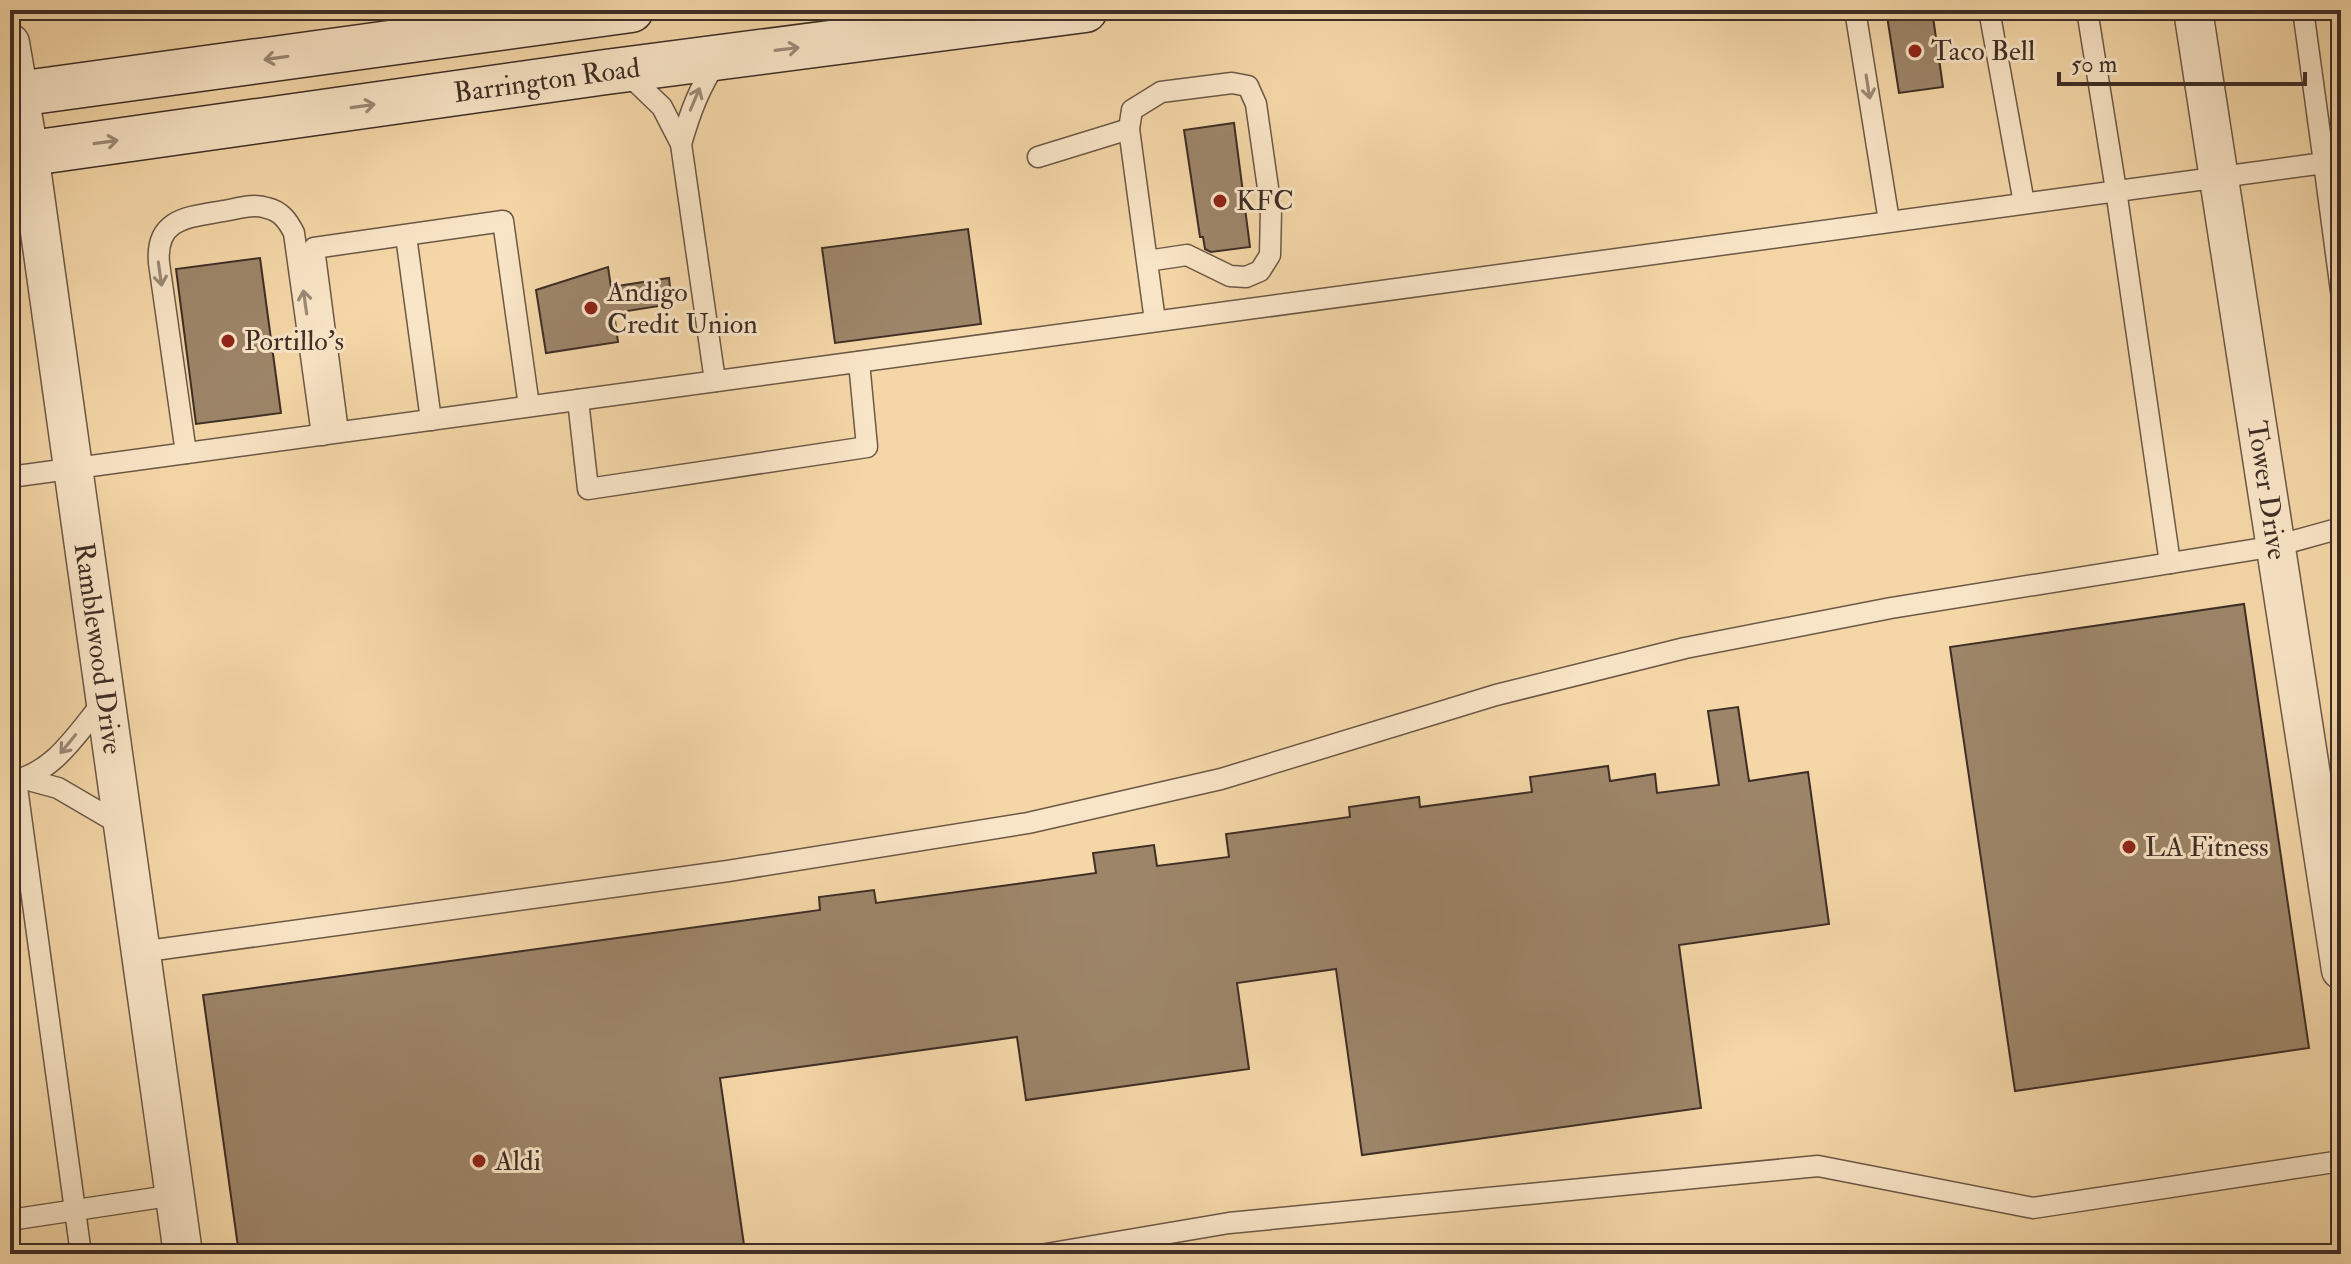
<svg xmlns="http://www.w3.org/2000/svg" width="2351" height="1264" font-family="'IM FELL Double Pica',serif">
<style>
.building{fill:#9d8569;stroke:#3e2e26;stroke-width:2}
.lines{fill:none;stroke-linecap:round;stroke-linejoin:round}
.lane-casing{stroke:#6c5846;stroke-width:23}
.street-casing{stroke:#6c5846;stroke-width:41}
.secondary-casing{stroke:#3e2e26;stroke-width:47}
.lane{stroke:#f8e4c6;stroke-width:20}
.street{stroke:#f8e4c6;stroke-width:38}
.secondary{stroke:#f8e4c6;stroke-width:44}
.oneway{stroke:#9b8976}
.poi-dot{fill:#8f2418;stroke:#f8e4c6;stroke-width:3}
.labels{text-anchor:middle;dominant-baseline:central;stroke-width:6;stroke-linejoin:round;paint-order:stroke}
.poi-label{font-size:28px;fill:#3e2e26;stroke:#f8e4c6;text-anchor:start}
.street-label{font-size:28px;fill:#3e2e26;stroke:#f8e4c6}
</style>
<rect width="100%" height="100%" fill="#f4d6a7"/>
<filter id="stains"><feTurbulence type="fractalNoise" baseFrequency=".0025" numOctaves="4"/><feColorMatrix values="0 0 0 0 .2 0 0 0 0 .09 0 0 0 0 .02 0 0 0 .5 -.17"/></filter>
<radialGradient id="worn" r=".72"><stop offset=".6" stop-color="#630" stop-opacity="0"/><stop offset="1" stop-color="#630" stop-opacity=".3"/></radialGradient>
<!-- building -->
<g class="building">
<path d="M1932 10 1943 87 1899 93 1887 16Z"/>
<path d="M1234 123 1250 247 1211 252 1205 249 1203 237H1200L1184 130Z"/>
<path d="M968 229 981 324 835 343 822 248Z"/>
<path d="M260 258 281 413 196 424 176 269Z"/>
<path d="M608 267 611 287 669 278 672 304 614 313 618 342 546 353 536 290Z"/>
<path d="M2244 604 2309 1048 2015 1091 1950 647Z"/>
<path d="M1738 707 1749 781 1808 772 1829 924 1679 945 1701 1108 1362 1155 1336 969 1237 983 1249 1069 1026 1100 1017 1037 720 1078 744 1245 679 1254H239L203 995 820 910 819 897 874 890 876 903 1096 873 1093 853 1154 845 1157 866 1229 857 1226 834 1350 817 1349 807 1419 797 1420 807 1532 792 1530 777 1608 766 1610 781 1655 774 1657 793 1719 785 1708 711Z"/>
</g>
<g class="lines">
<defs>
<g id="lane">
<path d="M1855 10 1889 221"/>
<path d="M1989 10 2024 203"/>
<path d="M2087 10 2116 190 2170 563"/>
<path d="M622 77 636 82 662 107 681 144 715 381"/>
<path d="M681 144C690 113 699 88 717 61"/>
<path d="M1038 157 1129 129"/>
<path d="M2341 160 2324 163 2341 291"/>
<path d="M406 236 431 420"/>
<path d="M1147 261 1187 255 1230 276 1246 277 1260 271 1270 255 1271 209 1256 104 1248 86 1232 83 1161 92 1132 110 1129 129 1155 321"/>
<path d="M578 400 588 489 867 447 859 362"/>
<path d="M338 432 314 248 503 221 529 406"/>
<path d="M186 453 159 263C155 218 189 217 223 211 237 209 253 203 267 208 281 211 288 221 294 233L322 435"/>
<path d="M10 477 2324 163 2303 10"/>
<path d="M25 779 58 788 123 826"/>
<path d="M16 780 81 1254"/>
<path d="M10 781C53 775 78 732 104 701"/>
<path d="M140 952 728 871 1028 823 1221 779 1496 695 1685 648 1891 608 2276 546 2341 528"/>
<path d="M10 1220 175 1195"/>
<path d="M1046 1254 1229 1223 1818 1166 2033 1208 2341 1161"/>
</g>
<g id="street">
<path id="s1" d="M2193 10 2341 970"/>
<path id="s2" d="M10 43 29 153 183 1254"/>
</g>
<g id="secondary">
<path d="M10 95 631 10"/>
<path id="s3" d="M10 156 606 72 1085 10"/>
</g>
</defs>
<!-- lane casing -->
<use href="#lane" class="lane-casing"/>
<!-- street casing -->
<use href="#street" class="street-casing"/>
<!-- secondary casing -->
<use href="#secondary" class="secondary-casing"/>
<!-- lane -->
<use href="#lane" class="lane"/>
<!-- street -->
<use href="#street" class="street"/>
<!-- secondary -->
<use href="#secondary" class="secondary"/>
</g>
<!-- one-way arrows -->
<defs><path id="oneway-shaft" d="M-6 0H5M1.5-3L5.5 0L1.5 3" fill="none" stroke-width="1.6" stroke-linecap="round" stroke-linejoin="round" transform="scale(2)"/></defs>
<g class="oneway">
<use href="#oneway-shaft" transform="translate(787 49) rotate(-7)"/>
<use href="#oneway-shaft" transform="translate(276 58) rotate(172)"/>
<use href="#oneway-shaft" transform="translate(1868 87) rotate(81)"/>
<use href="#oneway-shaft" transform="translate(695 99) rotate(-67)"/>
<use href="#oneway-shaft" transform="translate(363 106) rotate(-8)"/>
<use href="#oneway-shaft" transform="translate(106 142) rotate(-8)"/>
<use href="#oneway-shaft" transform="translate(160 274) rotate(82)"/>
<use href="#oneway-shaft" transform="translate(305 302) rotate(-98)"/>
<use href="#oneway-shaft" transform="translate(68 744) rotate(129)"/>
</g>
<!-- markers -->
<g class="poi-dot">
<circle cx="1915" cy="51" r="8"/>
<circle cx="1220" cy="201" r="8"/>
<circle cx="591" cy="308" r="8"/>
<circle cx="228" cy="341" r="8"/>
<circle cx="2129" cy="847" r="8"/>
<circle cx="479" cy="1161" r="8"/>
</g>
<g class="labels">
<!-- poi labels -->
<g class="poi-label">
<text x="1931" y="51">Taco Bell</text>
<text x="1236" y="201">KFC</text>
<text x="607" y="292">Andigo<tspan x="607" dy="32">Credit Union</tspan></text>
<text x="244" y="341">Portillo's</text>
<text x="2145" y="847">LA Fitness</text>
<text x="495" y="1161">Aldi</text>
</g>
<!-- street labels -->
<g class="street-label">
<text stroke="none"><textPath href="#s3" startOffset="542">Barrington Road</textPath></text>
<text stroke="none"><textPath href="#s1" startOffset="486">Tower Drive</textPath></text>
<text stroke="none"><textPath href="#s2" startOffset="612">Ramblewood Drive</textPath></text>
</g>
</g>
<!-- margin -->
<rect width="2351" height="1264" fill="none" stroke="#f4d6a7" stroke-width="40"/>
<rect x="12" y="12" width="2327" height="1240" fill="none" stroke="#3e2e26" stroke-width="4"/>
<rect x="20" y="20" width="2311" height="1224" fill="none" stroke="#3e2e26" stroke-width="2"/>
<!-- scale -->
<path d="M2059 72v12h246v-12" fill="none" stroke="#3e2e26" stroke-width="4"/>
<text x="2071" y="72" font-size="24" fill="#3e2e26" stroke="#f8e4c6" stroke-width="6" paint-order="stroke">50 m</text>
<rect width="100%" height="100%" filter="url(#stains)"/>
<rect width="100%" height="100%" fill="url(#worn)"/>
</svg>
